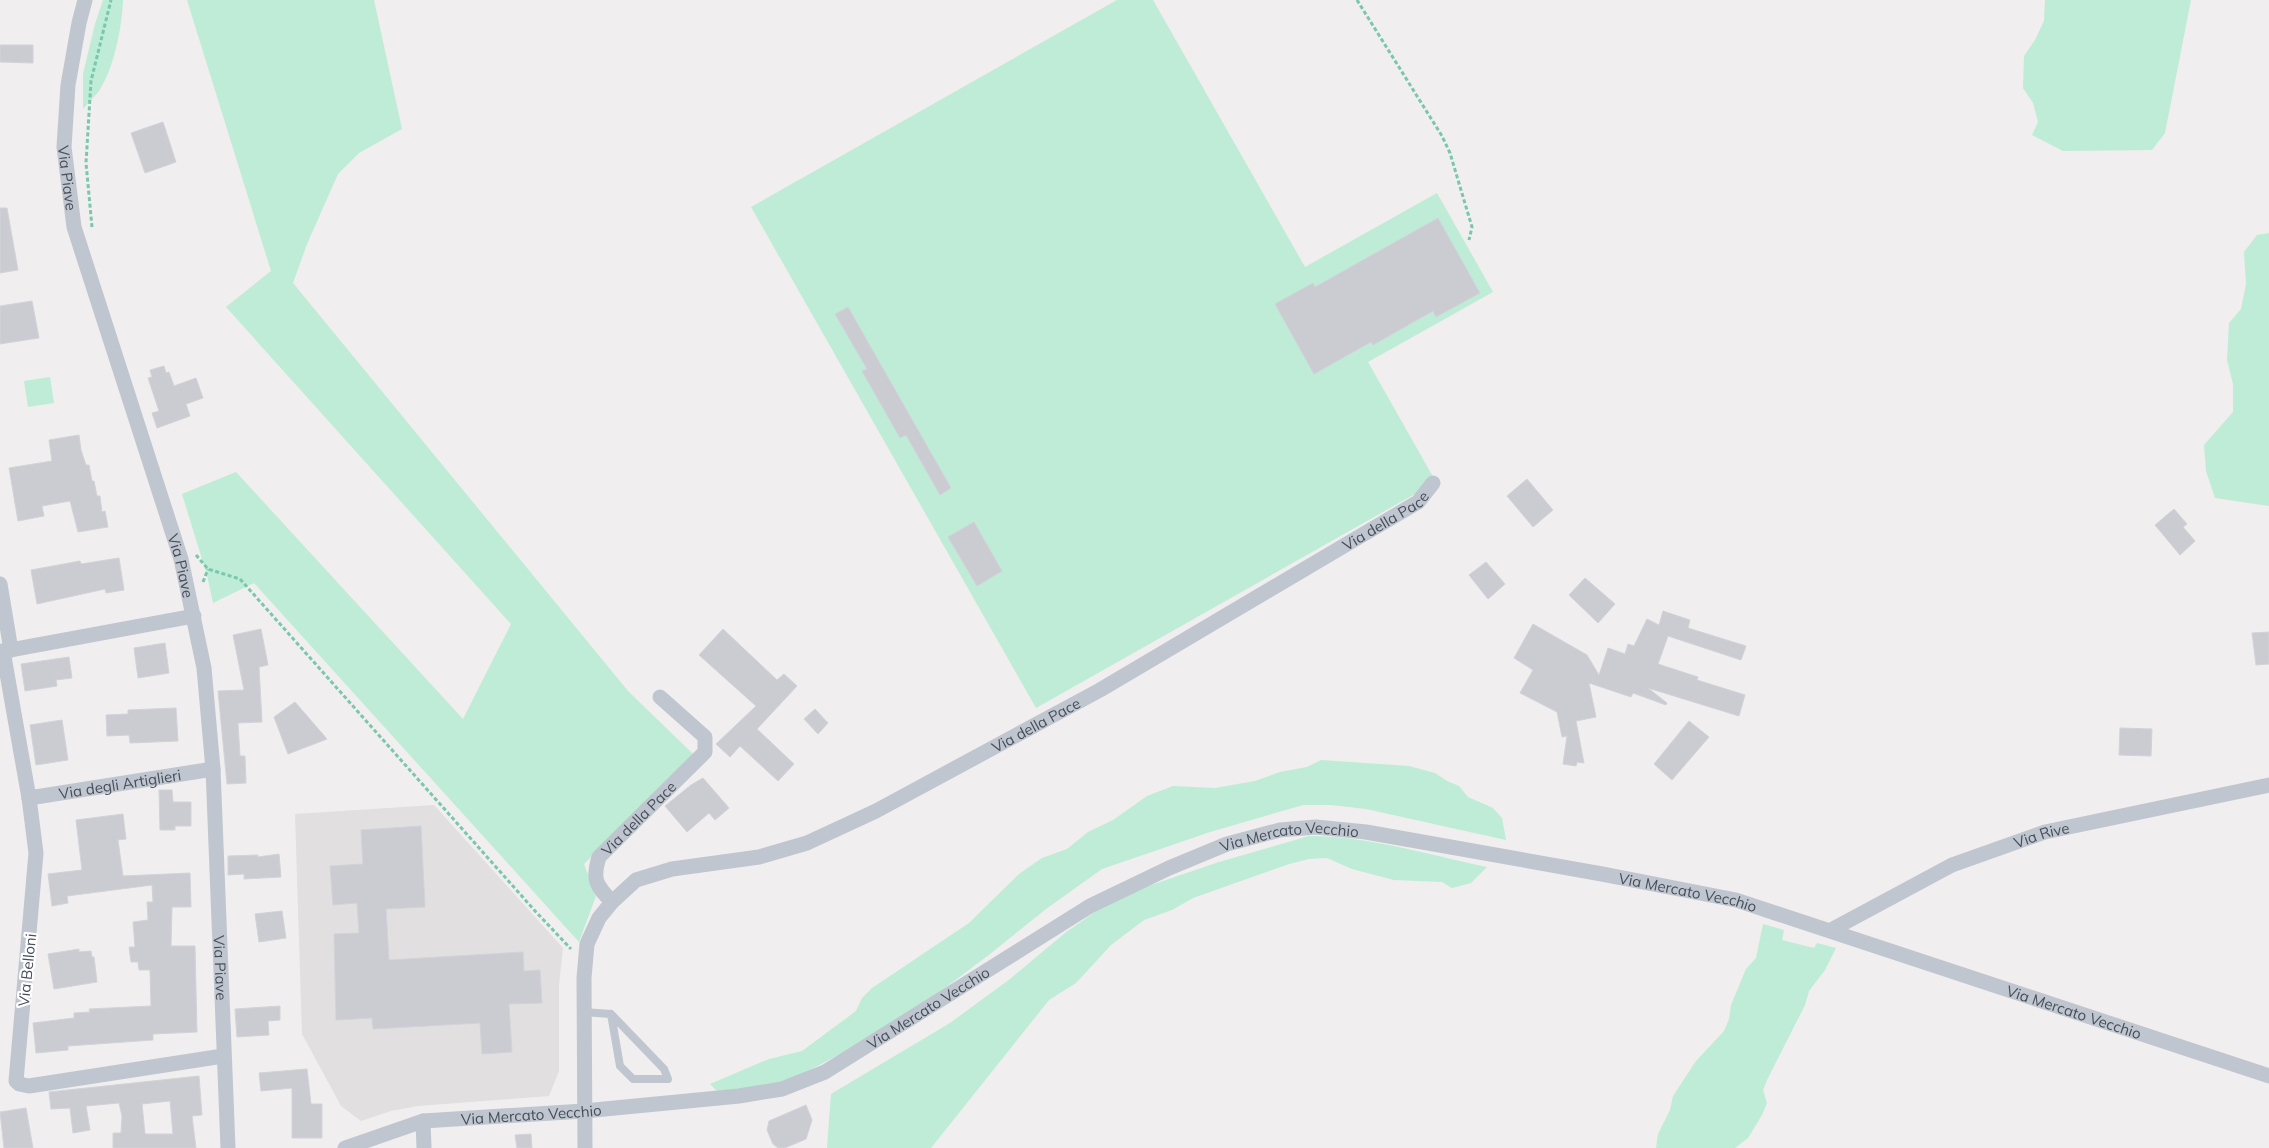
<svg xmlns="http://www.w3.org/2000/svg" width="2269" height="1148" font-family="Mulish,sans-serif">
<style>
.education{fill:#e1dfdf}
.green{fill:#beecd6}
.building{fill:#cbccd2;stroke:#d2d3d9;fill-rule:evenodd}
.lines{fill:none;stroke-linecap:round;stroke-linejoin:round}
.path{stroke:#79c7ac;stroke-width:3;stroke-dasharray:4 2.5;stroke-linecap:butt}
.lane{stroke:#bfc6cf;stroke-width:8}
.street{stroke:#bfc6cf;stroke-width:15}
.labels{text-anchor:middle;dominant-baseline:central;stroke-width:4.5;stroke-linejoin:round;paint-order:stroke}
.street-label{font-size:15px;fill:#474e5a;stroke:#fff}
</style>
<rect width="100%" height="100%" fill="#f0eeee"/>
<!-- education -->
<path class="education" d="M434 805 563 948 559 985V1071L549 1096 418 1106 391 1111 361 1121 341 1106 302 1034 295 814Z"/>
<!-- green -->
<g class="green">
<path d="M103 0H123C122 27 114 68 99 91 94 97 88 103 83 109V74L95 24Z"/>
<path d="M187 0H374L402 129 359 153 338 174 307 244 293 283 628 691 694 755 584 864 596 896 579 942 254 583 213 603 207 575 182 494 236 472 463 719 511 624 226 307 271 271Z"/>
<path d="M1117 0H1153L1305 267 1437 193 1493 292 1368 362 1436 482 1036 708 751 207Z"/>
<path d="M2045 0H2191L2165 133 2152 150 2063 151 2032 135 2038 122 2033 103 2023 88 2024 56 2035 40 2044 21Z"/>
<path d="M2269 233V506L2215 498 2206 471 2204 445 2233 412V384L2227 360 2229 323 2241 309 2246 284 2244 252 2257 235Z"/>
<path d="M50 377 54 403 28 407 24 381Z"/>
<path d="M1321 760 1409 766 1435 773 1447 781 1459 786 1468 797 1493 808 1502 818 1506 840 1366 809 1331 805H1303L1210 832 1102 869 1046 909 990 954 933 997 844 1052 789 1081 766 1087 717 1091 710 1084 769 1059 802 1051 856 1011 862 998 872 988 969 923 1019 874 1042 858 1067 849 1088 832 1113 820 1147 796 1173 786 1215 788 1255 781 1280 772 1307 767Z"/>
<path d="M1309 836C1369 836 1429 855 1487 867L1471 883 1452 888 1442 882 1394 880 1352 869 1327 858 1309 859 1289 864 1193 898 1172 910 1144 920 1111 945 1076 983 1049 1000 931 1148H827L831 1094 950 1023 1010 979 1065 933 1116 897 1219 862Z"/>
<path d="M1763 924 1784 930 1782 940 1814 948 1817 943 1836 948 1825 970 1809 991 1805 1005 1768 1078 1763 1090 1767 1103 1762 1115 1748 1138 1735 1148H1656L1658 1134 1670 1110 1673 1096 1696 1061 1724 1031 1729 1019 1731 1005 1746 969 1756 958Z"/>
</g>
<!-- building -->
<g class="building">
<path d="M0 45H33V63L0 62Z"/>
<path d="M163 122 176 162 145 173 131 133Z"/>
<path d="M0 208H7L18 270 0 273Z"/>
<path d="M1438 218 1480 293 1436 317 1433 311 1373 345 1371 342 1314 374 1275 304 1313 283 1315 287Z"/>
<path d="M32 301 39 338 0 344V306Z"/>
<path d="M848 307 951 488 940 495 906 435 900 438 862 371 867 369 835 314Z"/>
<path d="M164 366 166 373 169 372 174 386 196 378 203 398 186 404 190 416 157 428 152 413 159 411 148 378 152 377 150 370Z"/>
<path d="M79 435 81 450 86 465H89L92 481H94L97 496H100L102 512 105 511 108 527 78 532 70 501 42 506 44 516 18 521 9 468 52 461 49 440Z"/>
<path d="M1527 479 1553 510 1533 527 1507 496Z"/>
<path d="M2174 509 2187 524 2183 527 2195 541 2180 555 2155 525Z"/>
<path d="M974 522 1002 571 977 586 948 537Z"/>
<path d="M119 558 124 590 106 593 105 589 37 604 31 570 80 561 81 564Z"/>
<path d="M1486 562 1505 584 1488 599 1469 575Z"/>
<path d="M1585 578 1615 604 1598 623 1569 595Z"/>
<path d="M1663 611 1690 620 1688 628 1746 646 1741 660 1668 636 1658 664 1698 677 1697 680 1745 695 1739 716 1648 688 1667 703 1666 705 1633 693 1631 697 1589 683 1596 717 1576 721 1584 763 1577 762 1576 766 1563 764 1567 736 1562 737 1557 712 1520 693 1533 670 1514 658 1533 624 1587 655 1599 675 1608 648 1625 654 1628 644 1634 646 1647 619 1659 625Z"/>
<path d="M261 629 268 665 259 667 262 722 238 723 240 756H245L246 783 227 784 218 691 244 690 233 635Z"/>
<path d="M723 629 777 680 784 674 797 686 757 729 794 764 778 781 740 746 730 757 716 744 756 706 699 655Z"/>
<path d="M2269 632V664L2256 665 2252 633Z"/>
<path d="M165 643 169 673 138 678 134 648Z"/>
<path d="M69 657 72 678 56 680 57 686 25 691 21 664Z"/>
<path d="M295 702 327 739 288 754 274 717Z"/>
<path d="M176 708 178 741 130 743 129 735 107 736 106 715 128 714V710Z"/>
<path d="M815 709 828 723 818 734 804 719Z"/>
<path d="M62 720 68 760 36 765 30 725Z"/>
<path d="M1689 721 1709 737 1672 780 1654 764Z"/>
<path d="M2120 728 2152 729 2151 756 2119 755Z"/>
<path d="M703 778 729 808 715 820 709 813 687 832 665 806 691 785Z"/>
<path d="M159 790H172L173 802H191V826H175V830H160Z"/>
<path d="M123 814 126 839 118 840 123 876 190 873 191 907H172L171 946H195L197 1032 153 1034V1040L68 1046V1050L36 1053 33 1023 74 1018V1013L90 1012 89 1009 151 1006 150 970H139L138 962H131L129 947H135L133 922 148 920 147 902H153L152 885 67 896 68 903 52 906 48 874 82 870 76 820Z"/>
<path d="M421 826 425 907 386 909 389 960 523 952 524 971 540 970 542 1003 509 1004 512 1052 482 1054 480 1023 373 1029 372 1018 336 1020 334 934 359 933 357 903 333 905 330 866 363 864 361 830Z"/>
<path d="M279 854 281 877 244 879V874L228 875V856L258 855V857Z"/>
<path d="M282 911 286 938 259 942 255 914Z"/>
<path d="M79 949V952L91 951 92 957H94L97 982 54 989 48 954Z"/>
<path d="M280 1006V1020L268 1021 269 1035 237 1037 235 1009Z"/>
<path d="M307 1069 311 1104H322V1138H292V1088L261 1091 259 1073Z"/>
<path d="M199 1076 202 1115 192 1116 196 1148H113V1133H121L122 1116 119 1103 86 1106 90 1130 73 1133 70 1108 51 1109 49 1092ZM170 1101 173 1134H145L142 1104Z"/>
<path d="M806 1105 812 1120 806 1139 785 1148H778L773 1144 767 1130 769 1121Z"/>
<path d="M26 1108 33 1148H4L0 1112Z"/>
<path d="M531 1134 532 1148H517L515 1135Z"/>
</g>
<g class="lines">
<!-- path -->
<g class="path">
<path d="M1357 0 1442 136 1450 153 1472 227 1469 240"/>
<path d="M92 227 86 163 91 81 111 0"/>
<path d="M196 555 208 569 240 579 536 912 571 949"/>
<path d="M203 582 208 569"/>
</g>
<!-- lane -->
<path class="lane" d="M583 1012 611 1014 620 1066 633 1079H668L664 1069 611 1014"/>
<!-- street -->
<g class="street">
<path id="s1" d="M85 0 79 23 68 85 64 147 74 227 181 559 204 668 213 769 228 1148"/>
<path d="M0 584 11 650"/>
<path d="M3 651 29 798 36 853 16 1081 19 1084 29 1086 223 1056"/>
<path d="M0 652 194 616"/>
<path id="s2" d="M29 798 213 769"/>
<path id="s3" d="M612 902C596 885 592 880 599 857L705 752V737L660 697"/>
<path id="s4" d="M1831 930 1952 865 2045 832 2269 785"/>
<path d="M423 1121 424 1148"/>
<path id="s5" d="M345 1148 423 1121 584 1111 739 1096 782 1089 825 1072 1090 906 1169 868 1227 844 1280 830 1316 827 1366 832 1602 874 1736 900 2269 1076"/>
<path id="s6" d="M585 1148 584 978 587 944 599 918 612 902 636 880 672 869 759 857 807 843 876 811 1100 690 1418 502 1433 483"/>
</g>
</g>
<g class="labels">
<!-- street labels -->
<g class="street-label">
<text stroke="none"><textPath href="#s1" startOffset="180">Via Piave</textPath></text>
<text stroke="none"><textPath href="#s6" startOffset="1124">Via della Pace</textPath></text>
<text stroke="none"><textPath href="#s1" startOffset="585">Via Piave</textPath></text>
<text stroke="none"><textPath href="#s6" startOffset="719">Via della Pace</textPath></text>
<text stroke="none"><textPath href="#s2" startOffset="92">Via degli Artiglieri</textPath></text>
<text stroke="none"><textPath href="#s3" startOffset="106">Via della Pace</textPath></text>
<text stroke="none"><textPath href="#s4" startOffset="232">Via Rive</textPath></text>
<text stroke="none"><textPath href="#s5" startOffset="1016">Via Mercato Vecchio</textPath></text>
<text stroke="none"><textPath href="#s5" startOffset="1421">Via Mercato Vecchio</textPath></text>
<text stroke="none"><textPath href="#s1" startOffset="990">Via Piave</textPath></text>
<text transform="translate(27 970) rotate(-84)">Via Belloni</text>
<text stroke="none"><textPath href="#s5" startOffset="611">Via Mercato Vecchio</textPath></text>
<text stroke="none"><textPath href="#s5" startOffset="1826">Via Mercato Vecchio</textPath></text>
<text stroke="none"><textPath href="#s5" startOffset="191">Via Mercato Vecchio</textPath></text>
</g>
</g>
</svg>
